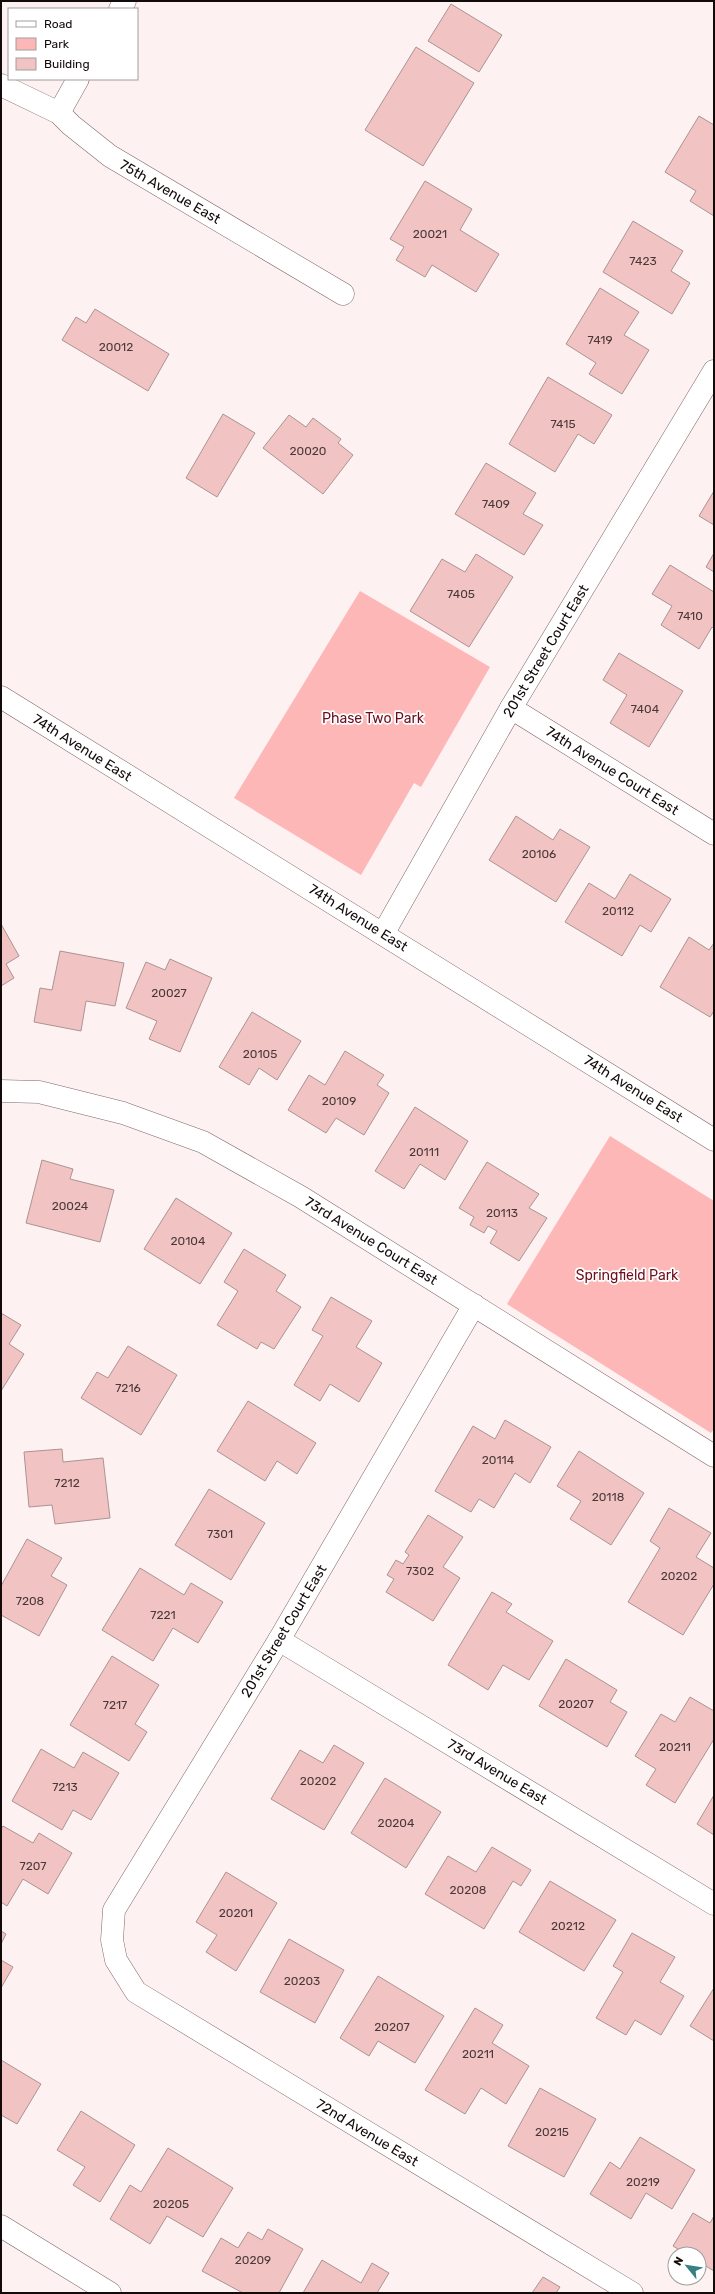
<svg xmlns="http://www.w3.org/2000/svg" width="715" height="2294" viewBox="0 0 715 2294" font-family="Rubik,sans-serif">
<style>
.green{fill:#feb7b7}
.building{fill:#f1c4c3;stroke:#ac9392}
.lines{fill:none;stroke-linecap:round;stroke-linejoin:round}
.minor-casing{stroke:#816969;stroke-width:23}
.minor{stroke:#fff;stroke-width:22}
.labels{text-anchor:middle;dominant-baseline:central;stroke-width:3.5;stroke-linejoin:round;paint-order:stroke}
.number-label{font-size:12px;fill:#4a3838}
.street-label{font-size:14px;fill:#130a0a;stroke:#fff}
.park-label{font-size:14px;fill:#6d0e1e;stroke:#fff}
</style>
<rect width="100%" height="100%" fill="#fdf1f1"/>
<g class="green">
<path d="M360,591L490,667L421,787L414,783L361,875L234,798Z"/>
<path d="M610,1136L714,1201V1429L711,1433L507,1304Z"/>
</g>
<g class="building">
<path d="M451,4L502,35L479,72L428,41Z"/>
<path d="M416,47L474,83L423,166L365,130Z"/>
<path d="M699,116L714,125V216L690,201L696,191L665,172Z"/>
<path d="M425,181L472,209L460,230L499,254L476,292L432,265L425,277L396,260L404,247L390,239Z"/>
<path d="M633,221L683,251L671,271L690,283L672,314L603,272Z"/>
<path d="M600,288L639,312L624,335L649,350L622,394L589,374L596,363L566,344Z"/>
<path d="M95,309L169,354L148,391L62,340L76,317L86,323Z"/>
<path d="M548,377L612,415L594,444L578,434L555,472L509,444Z"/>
<path d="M223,414L255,433L217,497L186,478Z"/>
<path d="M289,415L306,427L313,418L341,439L338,443L353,455L323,494L263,448Z"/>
<path d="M486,463L536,493L523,514L543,525L524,555L455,514Z"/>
<path d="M714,491V525L699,516Z"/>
<path d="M714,553V572L706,567Z"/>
<path d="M476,554L513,577L469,647L410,611L442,559L465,572Z"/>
<path d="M670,565L714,592V629L712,627L699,649L661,625L672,606L652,594Z"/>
<path d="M619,653L683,691L649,747L610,723L627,695L603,680Z"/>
<path d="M516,816L553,840L560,829L590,847L556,902L489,860Z"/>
<path d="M630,874L671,899L651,932L640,925L622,956L565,922L589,883L615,899Z"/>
<path d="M1,924L19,956L6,964L14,978L1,986Z"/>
<path d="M689,937L709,950L714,943V1011L710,1017L660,987Z"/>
<path d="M60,951L124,963L115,1006L86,1001L81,1031L34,1022L40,988L52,990Z"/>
<path d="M170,959L212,978L180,1052L149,1039L157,1021L126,1008L146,962L165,970Z"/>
<path d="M252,1012L301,1041L277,1080L259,1068L249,1085L219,1067Z"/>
<path d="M345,1051L384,1075L377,1085L389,1093L364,1135L336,1118L326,1133L288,1110L309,1075L325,1085Z"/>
<path d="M415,1107L468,1141L445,1180L420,1164L404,1189L375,1171Z"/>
<path d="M42,1160L73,1169L70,1179L114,1190L100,1242L26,1223Z"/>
<path d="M487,1162L539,1194L529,1208L547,1218L519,1261L490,1243L497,1231L488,1226L484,1233L470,1225L474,1217L459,1208Z"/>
<path d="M176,1198L232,1233L200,1284L144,1249Z"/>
<path d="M244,1249L286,1275L276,1291L301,1307L274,1349L261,1342L257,1349L217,1325L238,1291L224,1282Z"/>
<path d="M331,1297L372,1321L356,1347L382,1363L359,1402L330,1384L320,1401L294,1385L323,1336L312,1330Z"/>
<path d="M1,1313L21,1325L9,1344L24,1354L1,1391Z"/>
<path d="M128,1346L177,1375L141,1435L81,1398L97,1372L108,1378Z"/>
<path d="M248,1401L316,1443L297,1474L277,1461L265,1481L217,1451Z"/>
<path d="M505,1420L551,1447L530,1483L515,1473L494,1508L479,1499L471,1512L435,1491L473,1426L495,1439Z"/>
<path d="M62,1449L63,1462L103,1458L110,1518L55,1524L52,1505L29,1507L24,1452Z"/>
<path d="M579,1451L644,1493L611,1545L570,1519L581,1501L557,1486Z"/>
<path d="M209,1489L265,1523L231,1580L175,1545Z"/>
<path d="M669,1508L711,1533L696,1557L714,1568V1584L683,1635L628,1602L660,1548L650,1541Z"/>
<path d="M428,1515L463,1537L443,1567L460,1578L433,1621L386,1592L394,1579L387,1575L396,1560L403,1564L409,1555L405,1552Z"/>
<path d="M27,1539L62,1558L51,1576L67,1585L39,1636L1,1615V1586Z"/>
<path d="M140,1568L184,1595L191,1583L223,1602L198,1643L173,1628L153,1661L102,1630Z"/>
<path d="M492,1592L512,1604L506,1612L553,1641L529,1680L503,1665L488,1690L448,1665Z"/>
<path d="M112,1656L159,1685L135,1724L147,1732L129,1761L70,1725Z"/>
<path d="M566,1659L617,1690L610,1702L627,1712L607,1747L539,1706Z"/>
<path d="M690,1697L714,1711V1739L675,1803L646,1785L656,1769L635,1756L661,1714L675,1722Z"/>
<path d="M334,1745L364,1763L324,1830L271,1799L300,1750L323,1763Z"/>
<path d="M41,1749L74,1768L83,1752L119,1773L91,1820L73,1810L62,1830L12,1801Z"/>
<path d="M385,1778L441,1812L406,1868L351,1833Z"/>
<path d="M714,1795V1835L697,1824Z"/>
<path d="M3,1826L33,1843L39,1833L72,1853L48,1894L23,1879L7,1906L1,1902V1829Z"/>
<path d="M492,1847L531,1870L521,1886L513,1881L484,1929L425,1894L448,1856L476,1872Z"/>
<path d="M226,1872L277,1903L236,1971L206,1952L217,1935L196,1922Z"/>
<path d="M550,1881L616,1920L584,1971L519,1932Z"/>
<path d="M1,1931L6,1934L1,1944Z"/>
<path d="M632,1933L675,1957L660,1982L684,1996L661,2035L635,2020L626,2035L596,2018L623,1972L613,1966Z"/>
<path d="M289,1939L344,1970L315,2023L260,1992Z"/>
<path d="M1,1960L13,1967L1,1988Z"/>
<path d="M378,1976L444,2016L415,2063L378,2041L369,2056L340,2038Z"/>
<path d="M714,1988V2041L690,2026Z"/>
<path d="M475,2008L503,2025L492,2043L529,2066L506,2104L481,2088L465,2114L425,2090Z"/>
<path d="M1,2060L41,2084L17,2124L1,2115Z"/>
<path d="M540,2088L596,2119L564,2177L508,2146Z"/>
<path d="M81,2111L135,2145L100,2202L73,2185L85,2167L57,2150Z"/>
<path d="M640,2137L695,2170L672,2209L646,2193L631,2219L590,2194L610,2162L620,2169Z"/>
<path d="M168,2148L233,2188L203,2237L167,2216L150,2244L110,2219L130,2185L141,2192Z"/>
<path d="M693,2213L710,2223L714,2216V2271L699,2262V2254H686L673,2246Z"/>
<path d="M268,2229L303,2249L279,2293H243L202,2271L221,2238L238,2248L248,2232L262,2240Z"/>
<path d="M322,2260L361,2283L372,2263L389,2273L377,2293H303Z"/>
<path d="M543,2277L560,2287L556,2293H532Z"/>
</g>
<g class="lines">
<g class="minor-casing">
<g id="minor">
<path d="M120,9L125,1"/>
<path d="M1,85L59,113L71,125L110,156L343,294"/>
<path d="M59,113L78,79"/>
<path d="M1,697L714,1140"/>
<path d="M511,708L714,834"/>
<path d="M383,934L511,708L714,371"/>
<path d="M1,1091L39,1092L123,1113L203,1142L301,1197L714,1456"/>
<path d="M474,1305L279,1640L114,1910L112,1940L116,1960L136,1992L632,2293"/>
<path d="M279,1640L714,1904"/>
<path d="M1,2226L110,2293"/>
</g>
</g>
<use href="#minor" class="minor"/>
</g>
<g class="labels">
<g class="number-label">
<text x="430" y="234">20021</text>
<text x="643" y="261">7423</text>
<text x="600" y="340">7419</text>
<text x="116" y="347">20012</text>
<text x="563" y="424">7415</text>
<text x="308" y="451">20020</text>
<text x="496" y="504">7409</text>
<text x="461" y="594">7405</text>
<text x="690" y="616">7410</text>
<text x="645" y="709">7404</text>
<text x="539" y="854">20106</text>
<text x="618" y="911">20112</text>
<text x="169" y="993">20027</text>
<text x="260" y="1054">20105</text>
<text x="339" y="1101">20109</text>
<text x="424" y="1152">20111</text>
<text x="70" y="1206">20024</text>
<text x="502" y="1213">20113</text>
<text x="188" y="1241">20104</text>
<text x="128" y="1388">7216</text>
<text x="498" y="1460">20114</text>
<text x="67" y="1483">7212</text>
<text x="608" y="1497">20118</text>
<text x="220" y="1534">7301</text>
<text x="420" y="1571">7302</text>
<text x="679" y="1576">20202</text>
<text x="30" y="1601">7208</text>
<text x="163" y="1615">7221</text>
<text x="576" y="1704">20207</text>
<text x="115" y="1705">7217</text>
<text x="675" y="1747">20211</text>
<text x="318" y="1781">20202</text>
<text x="65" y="1787">7213</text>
<text x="396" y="1823">20204</text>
<text x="33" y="1866">7207</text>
<text x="468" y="1890">20208</text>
<text x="236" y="1913">20201</text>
<text x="568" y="1926">20212</text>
<text x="302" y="1981">20203</text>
<text x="392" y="2027">20207</text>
<text x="478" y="2054">20211</text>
<text x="552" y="2132">20215</text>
<text x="643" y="2182">20219</text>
<text x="171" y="2204">20205</text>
<text x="253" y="2260">20209</text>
</g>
<g class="street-label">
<text transform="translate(170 192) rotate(30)">75th Avenue East</text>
<text transform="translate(546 651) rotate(-59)">201st Street Court East</text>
<text transform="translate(82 748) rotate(32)">74th Avenue East</text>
<text transform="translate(612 771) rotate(32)">74th Avenue Court East</text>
<text transform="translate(358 918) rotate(32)">74th Avenue East</text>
<text transform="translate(633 1089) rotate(32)">74th Avenue East</text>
<text transform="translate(371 1241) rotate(32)">73rd Avenue Court East</text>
<text transform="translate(284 1631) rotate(-59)">201st Street Court East</text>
<text transform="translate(497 1772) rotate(31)">73rd Avenue East</text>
<text transform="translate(367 2133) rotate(31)">72nd Avenue East</text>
</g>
<g class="park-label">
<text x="373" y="718">Phase Two Park</text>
<text x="627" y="1275">Springfield Park</text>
</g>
</g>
<rect width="715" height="2294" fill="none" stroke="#130a0a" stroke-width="4"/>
<rect x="8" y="8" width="130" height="72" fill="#ffffff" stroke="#a19d9d"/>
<rect x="16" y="21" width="20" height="6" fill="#ffffff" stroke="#a19d9d"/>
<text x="44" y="28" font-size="12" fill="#130a0a">Road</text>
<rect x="16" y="38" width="20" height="12" fill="#feb7b7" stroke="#a19d9d"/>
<text x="44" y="48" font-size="12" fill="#130a0a">Park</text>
<rect x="16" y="58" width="20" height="12" fill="#f1c4c3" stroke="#a19d9d"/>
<text x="44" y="68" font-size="12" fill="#130a0a">Building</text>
<g transform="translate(687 2266) rotate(300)"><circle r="19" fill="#ffffff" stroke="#a19d9d"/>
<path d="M0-3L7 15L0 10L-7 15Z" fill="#378083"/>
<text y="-6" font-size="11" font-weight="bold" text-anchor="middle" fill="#130a0a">N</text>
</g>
</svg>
